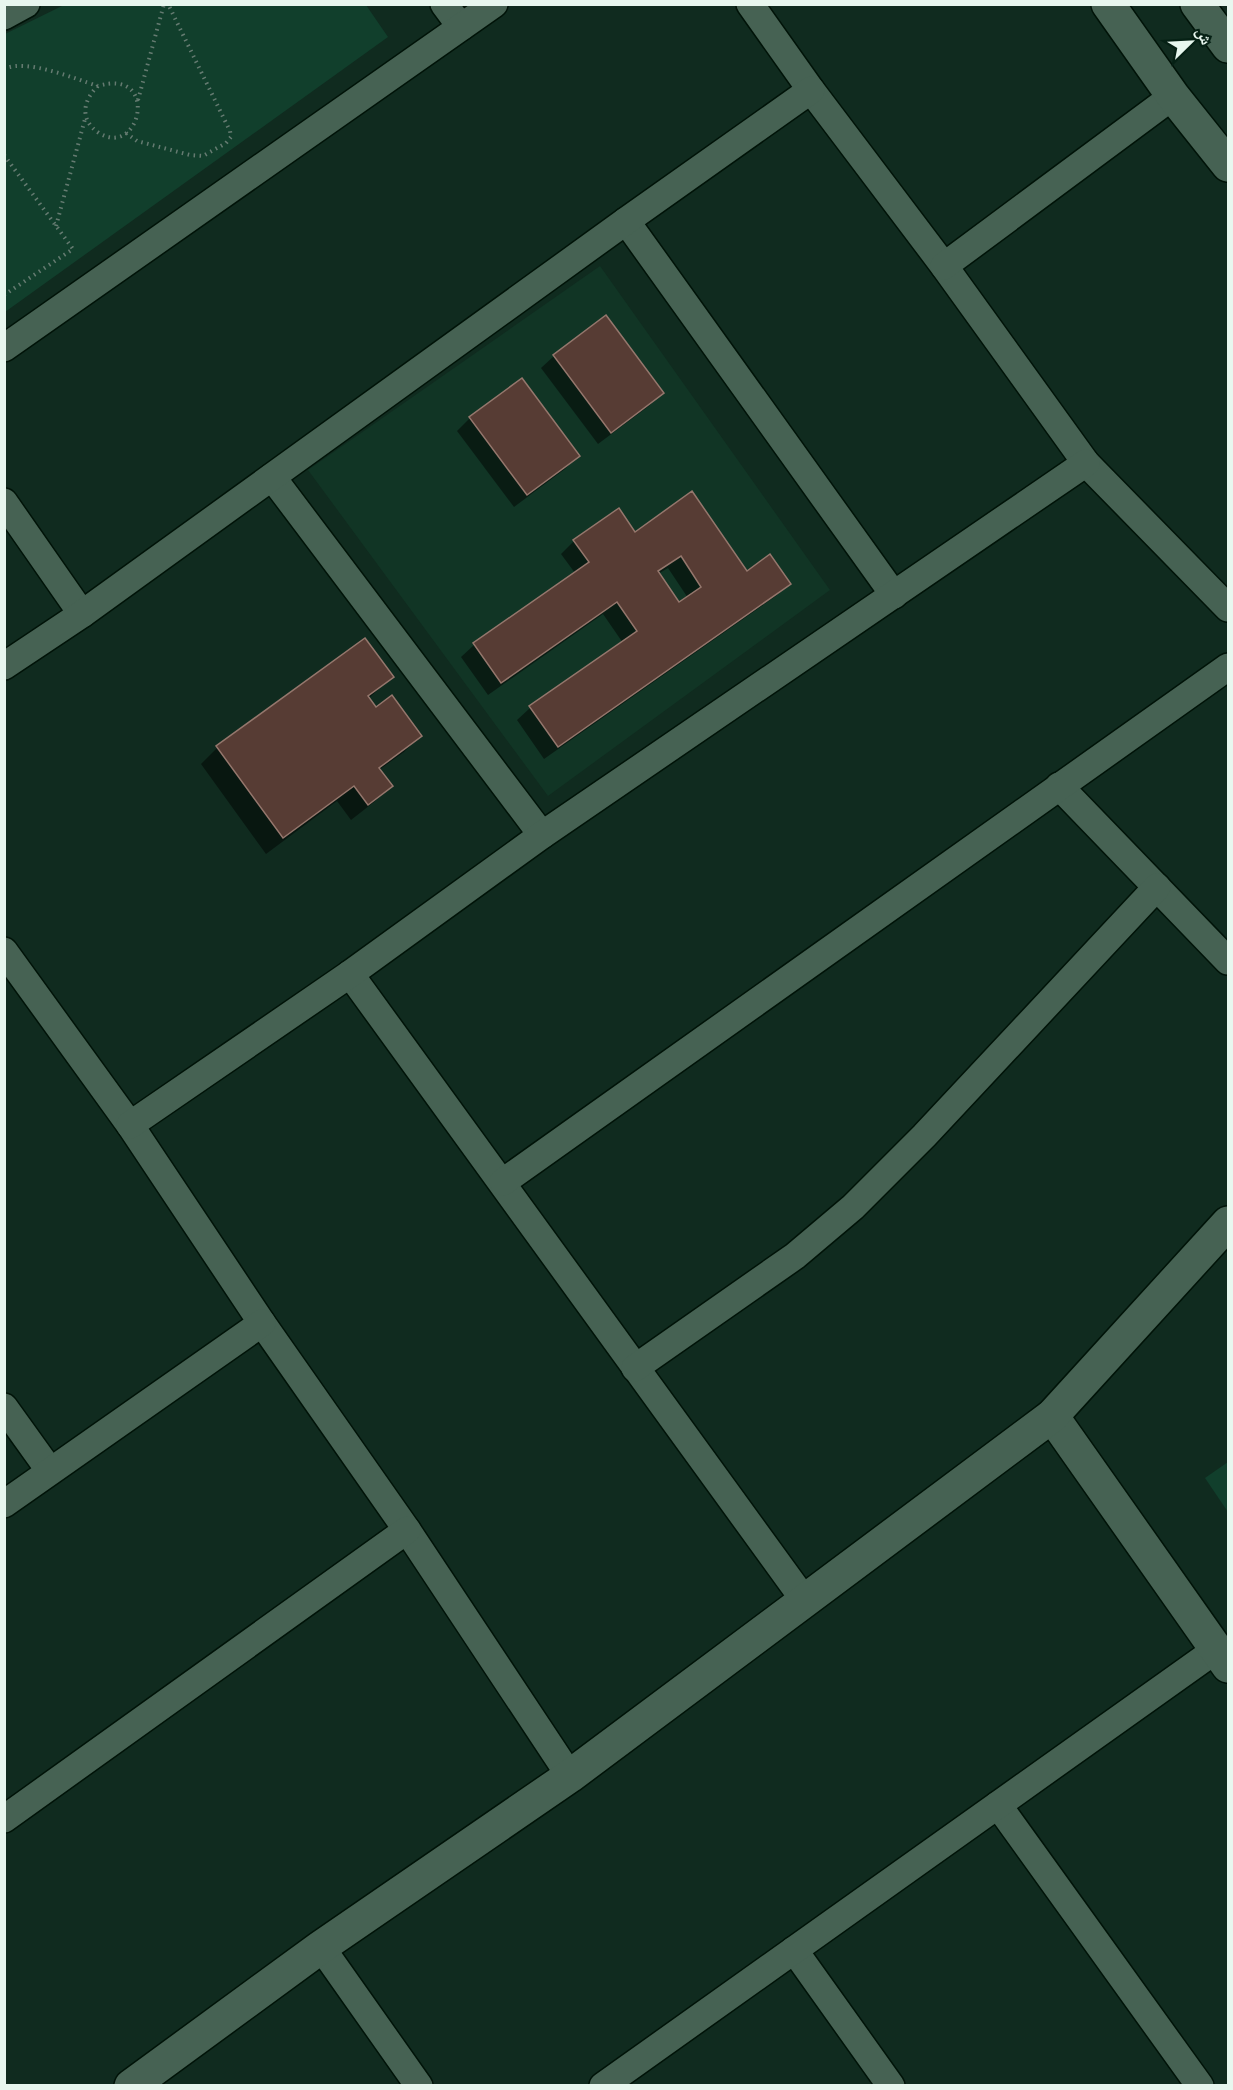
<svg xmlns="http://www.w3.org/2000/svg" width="1233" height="2090" viewBox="0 0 1233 2090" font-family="Signika,'Noto Naskh Arabic',sans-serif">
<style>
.built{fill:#113525}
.green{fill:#113f2c}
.shadow{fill:#0007;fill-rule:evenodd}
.building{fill:#573c34;stroke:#95776d;stroke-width:1.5;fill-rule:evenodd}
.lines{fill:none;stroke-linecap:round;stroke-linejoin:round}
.street-casing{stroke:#001308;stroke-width:30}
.secondary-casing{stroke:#001308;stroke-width:36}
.path{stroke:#657b71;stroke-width:4;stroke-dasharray:1.5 4.5;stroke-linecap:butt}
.street{stroke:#466253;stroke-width:27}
.secondary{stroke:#466253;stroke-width:33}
</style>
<rect width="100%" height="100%" fill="#102b1f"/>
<path class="built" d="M600,266L830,590L548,796L308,470Z"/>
<g class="green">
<path d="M366,5L388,37L5,312V34L64,5Z"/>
<path d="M1228,1462V1512L1205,1478Z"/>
</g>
<g class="shadow">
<path d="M554,356L662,393L649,406L598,444L541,368Z"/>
<path d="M470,418L578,456L565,469L514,507L457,431Z"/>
<path d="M618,510L634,534L747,573L789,584L776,596L544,759L517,720L530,708L623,643L603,614L488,695L461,657L474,645L575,573L561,554L574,541ZM668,568L688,598L679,604L658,574Z"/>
<path d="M364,640L392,677L368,699L375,709L420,736L404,752L379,770L391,786L374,802L351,820L337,801L266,854L201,764L217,748Z"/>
</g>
<g class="building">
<path d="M606,315L664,393L611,433L553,355Z"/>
<path d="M522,378L580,456L527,495L469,417Z"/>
<path d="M692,491L747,571L770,554L791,584L558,747L529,706L637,631L617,602L501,683L473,643L589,562L573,540L619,508L635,532ZM681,556L701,587L679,602L658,571Z"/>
<path d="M365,638L394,677L368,696L376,707L392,695L422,736L379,768L393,786L368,805L354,786L283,838L216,746Z"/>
</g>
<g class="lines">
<g class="street-casing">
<g id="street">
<path d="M444,4L461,27"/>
<path d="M750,4L811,90L944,266L1086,463L1228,608"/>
<path d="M4,16L26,4"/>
<path d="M626,221L894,595"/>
<path d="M944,266L1173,96"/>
<path d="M4,348L494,4"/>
<path d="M272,477L542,835"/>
<path d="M4,502L82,614"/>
<path d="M4,666L82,614L626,221L811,90"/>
<path d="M1059,786L1228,961"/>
<path d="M4,951L130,1125L262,1323L407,1530L570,1776"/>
<path d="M350,974L805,1601"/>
<path d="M130,1125L350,974L542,835L1086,463"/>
<path d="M503,1182L1228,667"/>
<path d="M635,1368L795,1256L853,1207L924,1136L1157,887"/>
<path d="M4,1407L50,1471"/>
<path d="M4,1504L262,1323"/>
<path d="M998,1805L1200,2086"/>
<path d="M4,1819L407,1530"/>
<path d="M321,1947L419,2086"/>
<path d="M794,1950L891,2086"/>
<path d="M603,2086L1217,1649"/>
</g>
</g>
<g class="secondary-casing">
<g id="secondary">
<path d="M1108,4L1173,96L1228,165"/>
<path d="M1197,4L1228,46"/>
<path d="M1052,1416L1228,1666"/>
<path d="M131,2086L321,1947L570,1776L1052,1416L1228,1223"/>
</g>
</g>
<g class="path">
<path d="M4,69C26,58 75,79 98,86C160,67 141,159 99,133C79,120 83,100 98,86"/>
<path d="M138,100L164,4"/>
<path d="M126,133L137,141L190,155L203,156L226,143L231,137L230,131L168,4"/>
<path d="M4,155L73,249L4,295"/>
<path d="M56,226L85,119"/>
</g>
<use href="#street" class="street"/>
<use href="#secondary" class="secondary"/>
</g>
<rect width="1233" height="2090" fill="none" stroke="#e8f7ef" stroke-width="12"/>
<g transform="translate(1191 42) rotate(66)" stroke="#062115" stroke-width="4.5" paint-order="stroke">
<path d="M0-4.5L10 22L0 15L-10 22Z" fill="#e8f7ef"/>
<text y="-9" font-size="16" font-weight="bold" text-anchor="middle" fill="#e8f7ef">ش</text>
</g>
</svg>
